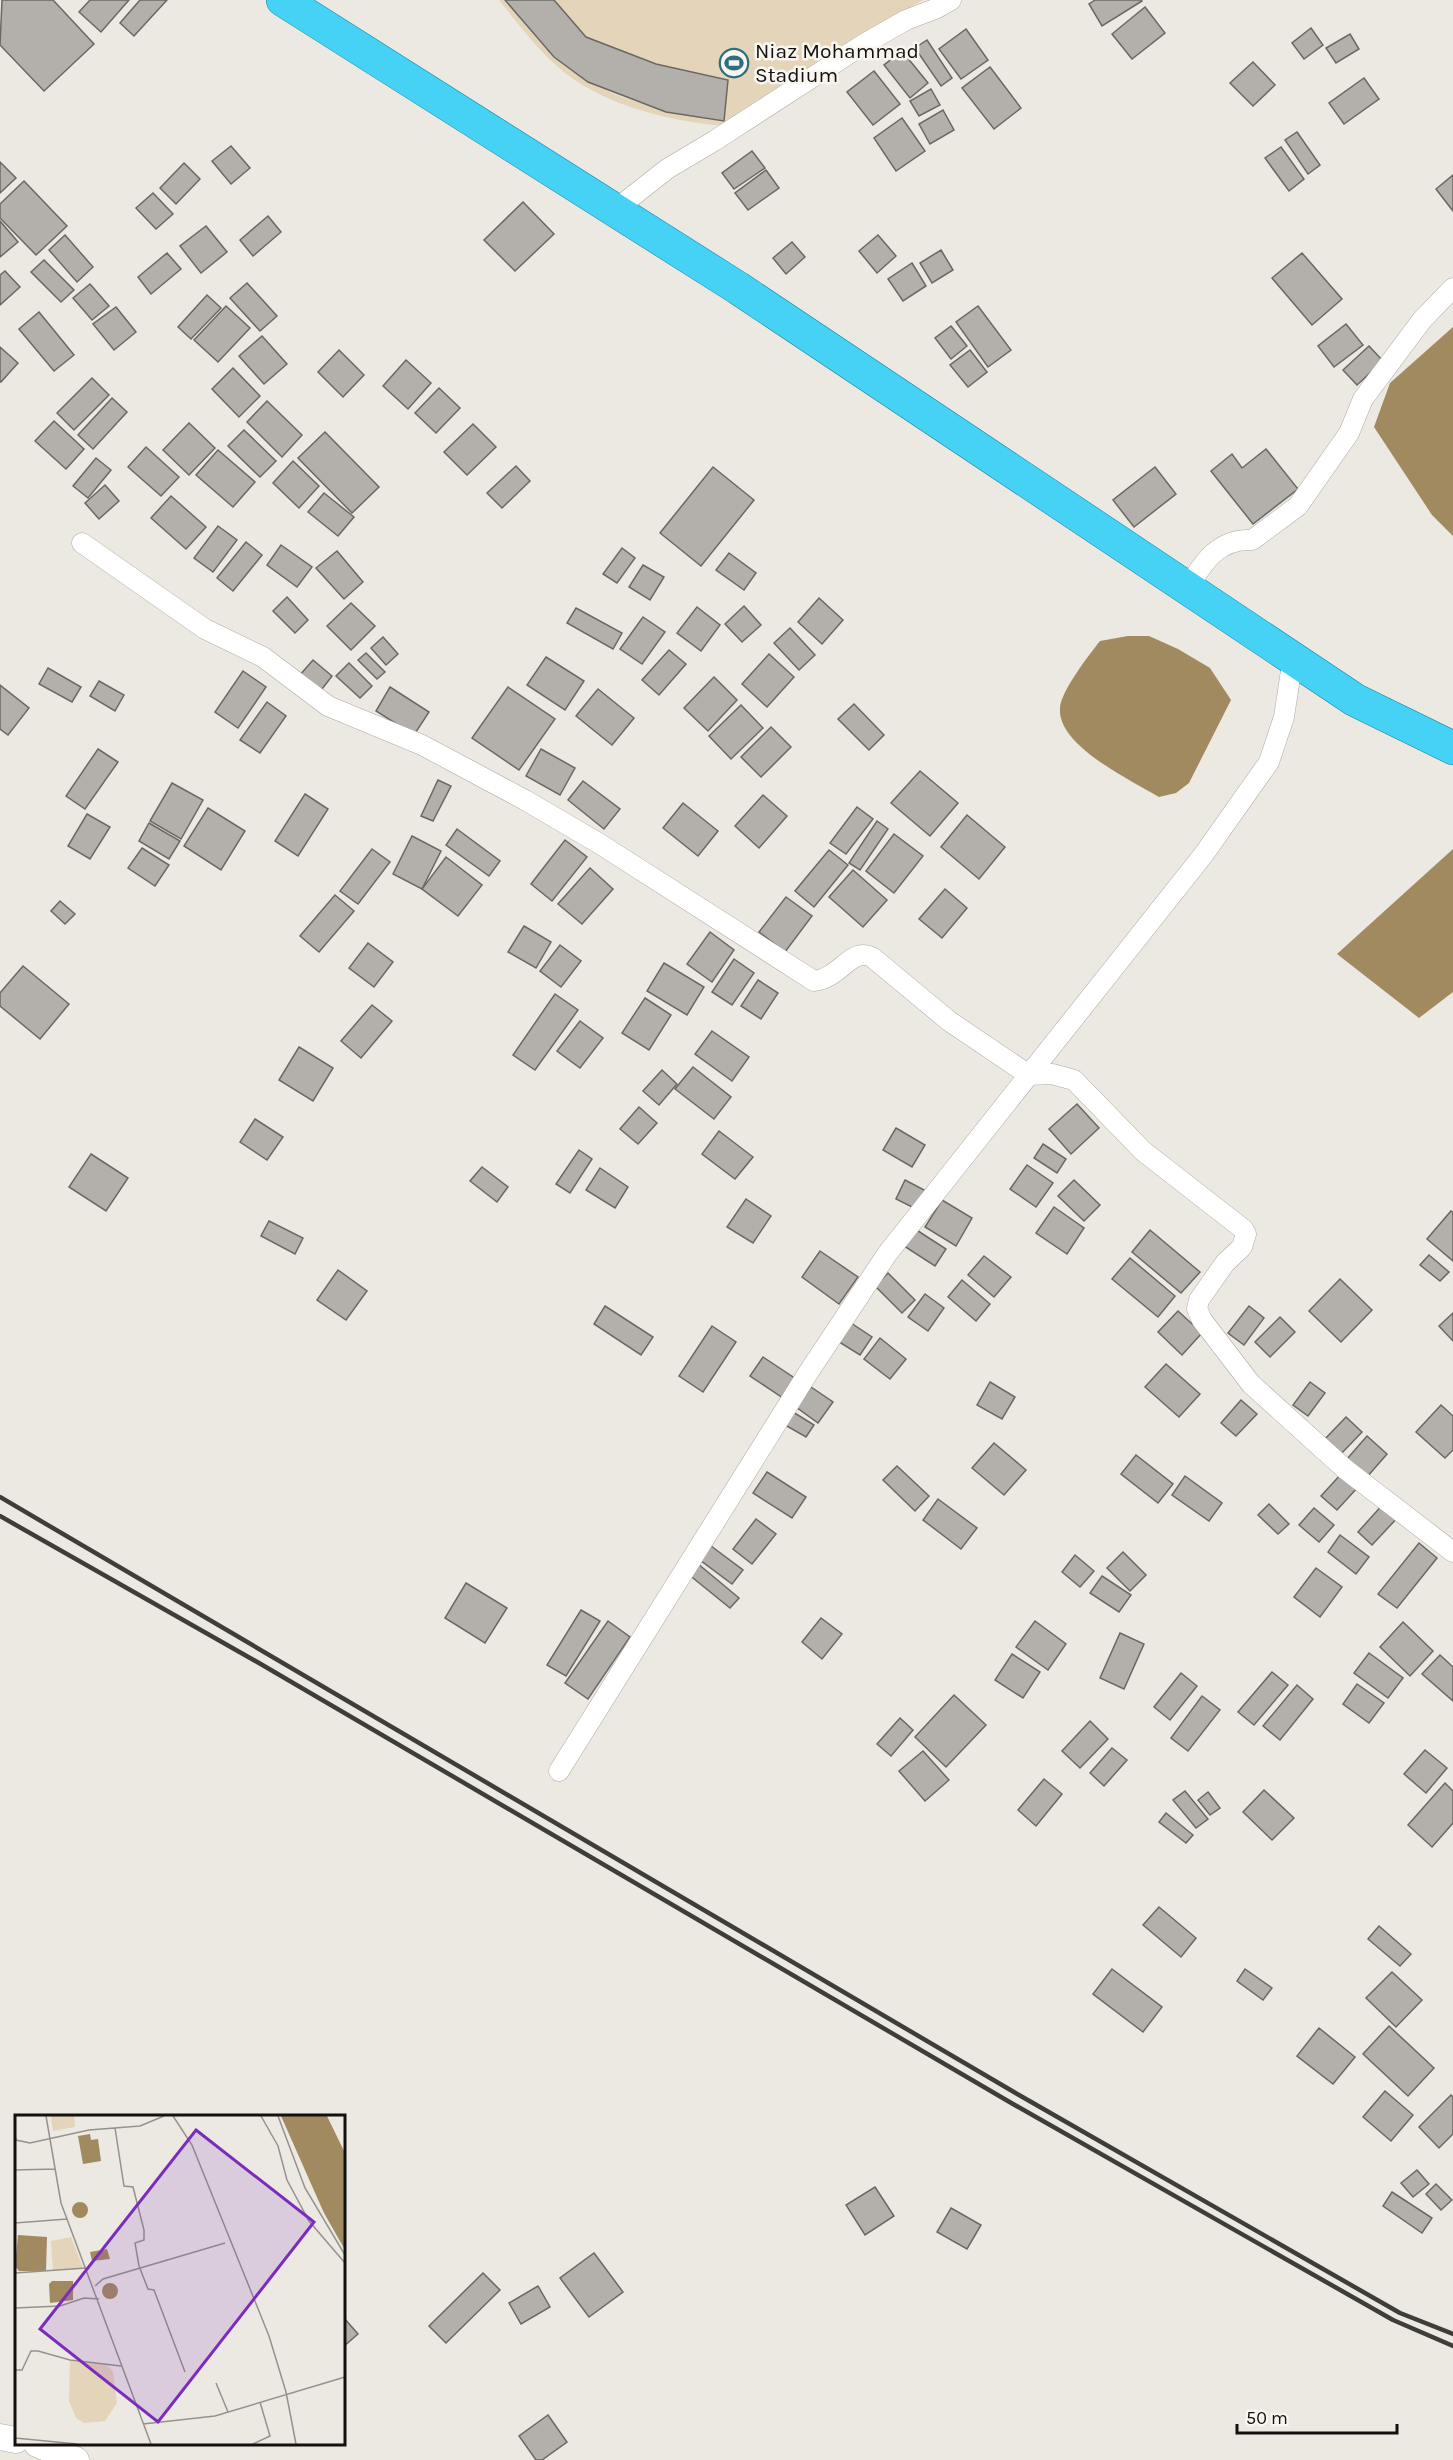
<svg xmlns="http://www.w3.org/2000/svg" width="1453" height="2460" viewBox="0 0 1453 2460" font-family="Karla,sans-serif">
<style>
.green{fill:#e4d4b9}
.water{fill:#a28a60}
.building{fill:#b3b0ab;stroke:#6b6863;stroke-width:1.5}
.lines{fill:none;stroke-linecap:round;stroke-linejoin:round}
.minor-casing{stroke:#adaaa5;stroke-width:21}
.tertiary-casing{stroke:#adaaa5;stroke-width:27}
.trunk-casing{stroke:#1687a3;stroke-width:34}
.minor{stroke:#fff;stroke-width:20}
.tertiary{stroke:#fff;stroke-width:26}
.trunk{stroke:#46d2f4;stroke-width:33}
.rail{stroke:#3f3d3a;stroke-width:4.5}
.labels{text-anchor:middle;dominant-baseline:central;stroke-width:5;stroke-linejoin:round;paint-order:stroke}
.poi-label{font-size:21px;fill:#13110f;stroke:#f9f6f0;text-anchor:start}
.inset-road{fill:none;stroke:#95928e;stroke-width:1.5}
.view{fill:#7b2cbf;fill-opacity:0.15;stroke:#7b2cbf;stroke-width:3}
.inset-edge{fill:none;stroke:#13110f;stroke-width:3}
</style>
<rect width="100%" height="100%" fill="#ece8e2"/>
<path class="green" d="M499,0H505C520,19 536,39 554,56C599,99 664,111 724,121L728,80L656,64L586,37L554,0H923L817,62L726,126C678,122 628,111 586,87C550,67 524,31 499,0Z"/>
<g class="water">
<path d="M1453,327V536L1432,515L1374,427L1390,383Z"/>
<path d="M1128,636H1149L1178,649L1210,668L1231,700L1189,783L1176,793L1159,797C1131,780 1057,746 1060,708C1061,691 1089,655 1100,641Z"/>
<path d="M1453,849V992L1419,1018L1337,954Z"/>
</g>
<g class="building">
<path d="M2,0H53L94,44L44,91L0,45Z"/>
<path d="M90,0H129L101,32L79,12Z"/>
<path d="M140,0H167L134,36L120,23Z"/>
<path d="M505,0H554L586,37L656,64L728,80L724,121L666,112L588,82L554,57Z"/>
<path d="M1095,0H1141L1142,1L1102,26L1089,4Z"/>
<path d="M1145,7L1165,33L1132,59L1112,34Z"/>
<path d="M1311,28L1323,45L1304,59L1292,43Z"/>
<path d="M966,29L988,60L961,79L939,49Z"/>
<path d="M1350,34L1359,49L1336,63L1326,48Z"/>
<path d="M927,40L952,78L941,86L915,48Z"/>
<path d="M902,51L928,83L910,98L884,65Z"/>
<path d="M1253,62L1275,85L1253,106L1230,83Z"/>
<path d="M990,67L1021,108L994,129L962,88Z"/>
<path d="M874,71L900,104L873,125L847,92Z"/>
<path d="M1364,78L1379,99L1344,124L1329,103Z"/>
<path d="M931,89L940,105L919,116L910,101Z"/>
<path d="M943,110L954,130L930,144L919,124Z"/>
<path d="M902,118L925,151L896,171L874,138Z"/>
<path d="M1297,132L1320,165L1308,174L1285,140Z"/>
<path d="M231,146L250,168L231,184L212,161Z"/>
<path d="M1281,147L1304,179L1289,191L1265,158Z"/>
<path d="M752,151L765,168L734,189L722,173Z"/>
<path d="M0,162L16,178L0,193Z"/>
<path d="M184,163L200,179L176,204L160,188Z"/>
<path d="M766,170L779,188L748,210L735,193Z"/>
<path d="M1453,175V211L1436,189Z"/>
<path d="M24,181L67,226L36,255L0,218V204Z"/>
<path d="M153,193L173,214L156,229L136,208Z"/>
<path d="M523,202L554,234L515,271L484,240Z"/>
<path d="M268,216L281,232L253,256L240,240Z"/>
<path d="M0,221L18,242L0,257Z"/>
<path d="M206,226L227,252L201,273L180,246Z"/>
<path d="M65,235L93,267L77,282L49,250Z"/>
<path d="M878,235L896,256L877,273L859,251Z"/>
<path d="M792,242L805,257L786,274L773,258Z"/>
<path d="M941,250L953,270L932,283L920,263Z"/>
<path d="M167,253L181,269L151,294L138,277Z"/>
<path d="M1302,253L1342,299L1312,325L1272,278Z"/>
<path d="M44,260L74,290L61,302L31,272Z"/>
<path d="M912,263L926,286L903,301L888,279Z"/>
<path d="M5,271L20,287L0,305V275Z"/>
<path d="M247,283L277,316L260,331L230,298Z"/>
<path d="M90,284L109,306L92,320L73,298Z"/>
<path d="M207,295L221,308L191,339L178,327Z"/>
<path d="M226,306L250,328L218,362L194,340Z"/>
<path d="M978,306L1011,350L988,367L956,322Z"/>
<path d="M116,307L136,332L114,350L93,324Z"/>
<path d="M39,312L74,355L54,371L19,329Z"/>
<path d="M1346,324L1363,345L1334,367L1318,346Z"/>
<path d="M951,326L967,346L951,359L935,338Z"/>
<path d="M262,336L287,364L264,384L239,356Z"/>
<path d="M1369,346L1383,361L1357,385L1343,370Z"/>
<path d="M0,347L18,363L1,382H0Z"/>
<path d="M339,350L364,375L343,397L318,372Z"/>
<path d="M970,350L987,372L968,387L950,365Z"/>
<path d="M406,360L431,383L408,409L383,386Z"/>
<path d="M233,368L260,396L239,417L212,389Z"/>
<path d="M92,378L109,395L74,430L57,413Z"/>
<path d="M439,388L460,408L436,433L415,413Z"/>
<path d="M112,398L127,412L93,449L78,435Z"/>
<path d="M267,401L302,435L282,457L247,422Z"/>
<path d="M54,421L84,449L66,469L35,441Z"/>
<path d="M189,423L215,448L189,475L163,450Z"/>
<path d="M473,424L496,447L467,475L444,452Z"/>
<path d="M244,430L276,461L260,477L228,446Z"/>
<path d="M325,432L379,487L352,513L298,458Z"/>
<path d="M146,447L179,477L161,496L128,467Z"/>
<path d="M1266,449L1298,489L1253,524L1211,471L1232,454L1242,468Z"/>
<path d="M218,450L255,482L233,507L196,475Z"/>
<path d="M96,458L111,470L88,498L73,486Z"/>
<path d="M293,461L319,486L299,508L273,483Z"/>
<path d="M516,466L530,481L502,508L487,493Z"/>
<path d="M713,467L754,500L701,566L660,533Z"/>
<path d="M1155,467L1176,494L1134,527L1113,500Z"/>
<path d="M105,485L119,501L99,519L85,503Z"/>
<path d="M324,493L354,517L338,536L308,512Z"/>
<path d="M171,496L206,527L186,549L151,518Z"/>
<path d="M218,526L237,540L213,572L194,558Z"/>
<path d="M246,542L262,555L233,591L217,578Z"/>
<path d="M281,545L312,567L297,587L267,565Z"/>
<path d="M622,548L635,558L617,583L603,574Z"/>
<path d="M337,551L363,582L344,599L316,568Z"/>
<path d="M729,553L756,573L744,590L716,570Z"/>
<path d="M643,565L664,577L650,600L629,587Z"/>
<path d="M287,597L308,620L295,633L273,611Z"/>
<path d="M819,598L843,620L822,644L798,622Z"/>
<path d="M351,603L375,626L351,650L327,626Z"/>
<path d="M744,606L761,625L742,642L725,624Z"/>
<path d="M697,607L720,625L701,651L677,633Z"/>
<path d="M576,608L622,633L613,649L567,623Z"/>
<path d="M643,617L665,632L642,664L620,649Z"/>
<path d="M790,628L815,655L799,670L774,643Z"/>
<path d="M383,637L398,654L386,665L371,648Z"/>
<path d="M669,650L686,664L659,695L642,680Z"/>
<path d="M366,653L385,672L377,679L358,660Z"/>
<path d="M769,654L794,677L767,707L742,684Z"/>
<path d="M546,657L584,681L565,710L527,685Z"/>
<path d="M313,660L332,676L319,693L299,676Z"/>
<path d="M349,663L372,686L360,698L336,676Z"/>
<path d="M48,668L81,687L72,702L39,684Z"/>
<path d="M243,671L266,687L238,728L215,712Z"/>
<path d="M714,677L737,700L708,731L684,708Z"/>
<path d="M99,681L124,695L115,711L90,696Z"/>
<path d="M0,685L29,708L8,735L0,729Z"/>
<path d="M390,687L429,712L414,735L376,711Z"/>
<path d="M508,687L555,719L519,770L472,738Z"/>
<path d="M598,689L634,718L612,745L576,716Z"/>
<path d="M267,702L286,716L260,753L240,740Z"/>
<path d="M854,704L884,735L869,750L838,719Z"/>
<path d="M741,705L763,728L731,759L709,736Z"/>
<path d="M771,727L791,747L761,777L741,757Z"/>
<path d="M98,749L118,762L85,809L66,796Z"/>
<path d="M541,749L575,768L560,795L526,776Z"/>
<path d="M920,771L958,803L930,836L891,803Z"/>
<path d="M438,780L451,786L433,821L421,816Z"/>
<path d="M583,781L620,809L604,829L568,800Z"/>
<path d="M172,783L203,800L181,839L150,821Z"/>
<path d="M305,794L328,809L298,856L275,841Z"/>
<path d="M763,795L787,816L759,848L735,826Z"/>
<path d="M683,803L718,831L698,856L663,828Z"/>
<path d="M857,807L873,819L846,854L830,843Z"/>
<path d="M208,808L245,831L221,870L184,846Z"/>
<path d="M87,814L110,827L90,859L68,846Z"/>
<path d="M967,815L1005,847L979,879L941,847Z"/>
<path d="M877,821L888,829L860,870L849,863Z"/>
<path d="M149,823L180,841L169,859L139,841Z"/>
<path d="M457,829L500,861L489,876L446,845Z"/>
<path d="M894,834L923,856L894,893L866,871Z"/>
<path d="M412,836L441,851L422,889L393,874Z"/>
<path d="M565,840L587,857L552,901L531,884Z"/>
<path d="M142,848L169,865L155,886L128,868Z"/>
<path d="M372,849L390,862L358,904L340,891Z"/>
<path d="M829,850L848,865L814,907L795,891Z"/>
<path d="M446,857L482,885L458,916L422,889Z"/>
<path d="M590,868L613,889L582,924L558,904Z"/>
<path d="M853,870L887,900L863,927L829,897Z"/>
<path d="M945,889L967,908L942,938L919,919Z"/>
<path d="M335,895L354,911L319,952L300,936Z"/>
<path d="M786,897L812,916L785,952L759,932Z"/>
<path d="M60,901L75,914L65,924L51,911Z"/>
<path d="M524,926L551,942L536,968L508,952Z"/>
<path d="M710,932L734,950L712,982L687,964Z"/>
<path d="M368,943L393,962L374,987L349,968Z"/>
<path d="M560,945L581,961L561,987L540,971Z"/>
<path d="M734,959L754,973L732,1005L712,992Z"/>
<path d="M664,963L704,987L687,1015L647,991Z"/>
<path d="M23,966L69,1004L40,1039L0,1006V993Z"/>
<path d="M758,980L778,993L761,1019L741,1006Z"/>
<path d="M555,994L578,1010L535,1070L513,1055Z"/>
<path d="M645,998L671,1015L649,1050L622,1033Z"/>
<path d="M372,1005L392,1021L361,1058L341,1041Z"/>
<path d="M580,1021L603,1038L580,1068L557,1051Z"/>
<path d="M712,1031L749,1057L732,1081L695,1054Z"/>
<path d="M299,1047L333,1068L313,1101L279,1080Z"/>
<path d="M693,1067L731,1097L714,1119L675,1089Z"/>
<path d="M662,1070L677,1084L659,1105L643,1091Z"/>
<path d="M1077,1104L1099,1128L1071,1154L1049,1129Z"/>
<path d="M639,1107L657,1123L638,1144L620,1129Z"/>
<path d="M255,1119L283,1137L267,1160L240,1142Z"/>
<path d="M896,1128L925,1145L912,1167L883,1150Z"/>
<path d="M719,1131L753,1157L735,1179L702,1154Z"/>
<path d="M1043,1144L1066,1159L1057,1173L1034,1158Z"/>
<path d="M579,1150L592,1159L570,1193L556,1184Z"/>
<path d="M91,1154L128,1178L106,1211L69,1187Z"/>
<path d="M1027,1165L1053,1183L1036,1207L1010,1189Z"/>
<path d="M482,1167L508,1187L497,1202L470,1181Z"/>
<path d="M600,1168L628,1187L615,1208L586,1190Z"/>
<path d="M905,1180L928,1192L918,1210L896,1199Z"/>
<path d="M1074,1180L1100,1205L1084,1221L1058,1196Z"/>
<path d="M746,1199L771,1216L753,1243L727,1227Z"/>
<path d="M942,1200L972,1218L956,1246L925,1227Z"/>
<path d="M1054,1207L1084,1228L1067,1254L1036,1233Z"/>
<path d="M1451,1211L1453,1212V1261L1427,1239Z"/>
<path d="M269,1221L303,1238L295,1254L261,1236Z"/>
<path d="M915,1229L946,1249L935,1266L904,1246Z"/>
<path d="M1150,1230L1200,1272L1181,1293L1132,1252Z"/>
<path d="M820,1251L858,1277L839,1304L802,1277Z"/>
<path d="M1429,1255L1449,1272L1440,1281L1420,1265Z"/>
<path d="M984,1256L1011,1277L994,1297L968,1275Z"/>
<path d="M1130,1258L1175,1296L1158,1317L1112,1279Z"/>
<path d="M338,1270L367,1291L346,1320L317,1300Z"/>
<path d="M888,1273L915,1300L902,1313L875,1286Z"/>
<path d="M1340,1279L1372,1310L1341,1342L1309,1311Z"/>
<path d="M962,1280L990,1304L976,1321L948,1297Z"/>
<path d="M925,1294L944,1308L928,1331L908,1317Z"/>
<path d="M605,1306L653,1337L641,1355L594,1324Z"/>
<path d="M1249,1306L1264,1318L1244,1345L1228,1333Z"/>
<path d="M1178,1311L1202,1333L1182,1355L1158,1332Z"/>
<path d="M1453,1313V1341L1439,1326Z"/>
<path d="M1280,1317L1295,1332L1270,1357L1255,1342Z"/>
<path d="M848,1321L872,1337L860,1355L836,1340Z"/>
<path d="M712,1326L736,1342L703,1392L679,1376Z"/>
<path d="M880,1338L906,1359L890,1379L864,1359Z"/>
<path d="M763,1357L799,1381L786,1400L750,1376Z"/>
<path d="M1166,1364L1200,1394L1179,1417L1145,1387Z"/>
<path d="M990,1382L1015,1397L1002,1419L977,1405Z"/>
<path d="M1310,1382L1325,1393L1308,1416L1293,1405Z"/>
<path d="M811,1387L833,1402L818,1423L796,1407Z"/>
<path d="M1241,1400L1257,1414L1236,1436L1221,1423Z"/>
<path d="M1441,1405L1453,1416V1450L1445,1458L1416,1432Z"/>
<path d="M793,1412L814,1425L806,1437L785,1425Z"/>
<path d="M1346,1417L1362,1432L1340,1455L1324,1440Z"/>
<path d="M1367,1436L1387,1454L1367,1477L1347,1459Z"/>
<path d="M994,1443L1026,1470L1004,1495L972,1468Z"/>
<path d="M1136,1455L1173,1484L1158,1503L1121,1474Z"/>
<path d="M897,1466L929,1496L915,1511L883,1480Z"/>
<path d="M767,1472L806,1497L792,1518L753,1493Z"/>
<path d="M1342,1473L1358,1487L1337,1510L1321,1496Z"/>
<path d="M1185,1476L1222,1503L1209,1521L1172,1495Z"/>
<path d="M938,1499L977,1528L961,1549L923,1520Z"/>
<path d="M1385,1502L1400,1515L1372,1545L1358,1532Z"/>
<path d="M1269,1504L1289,1524L1278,1534L1258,1515Z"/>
<path d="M1314,1508L1334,1525L1319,1542L1299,1525Z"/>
<path d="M756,1519L776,1534L752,1564L733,1549Z"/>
<path d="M1340,1535L1369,1557L1356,1574L1328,1552Z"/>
<path d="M1419,1543L1437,1558L1397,1608L1378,1594Z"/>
<path d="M711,1546L743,1570L732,1584L700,1560Z"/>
<path d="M1123,1552L1146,1575L1130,1591L1107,1568Z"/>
<path d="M1075,1555L1094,1571L1080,1587L1062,1572Z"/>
<path d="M697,1563L739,1598L730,1608L688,1574Z"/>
<path d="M1316,1568L1342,1587L1320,1617L1294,1597Z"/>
<path d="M1102,1576L1131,1595L1119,1612L1090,1593Z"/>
<path d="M466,1583L507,1608L485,1643L445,1618Z"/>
<path d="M581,1610L600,1621L566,1676L547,1665Z"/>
<path d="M821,1618L842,1634L822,1659L802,1642Z"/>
<path d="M608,1621L630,1637L588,1699L565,1683Z"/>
<path d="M1035,1621L1066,1644L1048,1670L1016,1647Z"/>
<path d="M1403,1622L1433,1651L1410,1676L1380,1647Z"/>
<path d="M1120,1633L1144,1644L1124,1689L1100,1678Z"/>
<path d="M1369,1653L1403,1678L1388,1698L1354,1673Z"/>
<path d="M1012,1654L1040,1672L1023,1698L995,1680Z"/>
<path d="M1440,1655L1453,1667V1701L1422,1674Z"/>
<path d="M1272,1672L1288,1685L1254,1725L1238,1712Z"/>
<path d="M1181,1673L1197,1686L1170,1720L1154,1707Z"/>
<path d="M1357,1684L1384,1703L1369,1723L1343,1704Z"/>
<path d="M1297,1685L1313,1699L1280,1740L1263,1726Z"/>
<path d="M954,1695L986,1725L946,1767L915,1737Z"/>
<path d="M1202,1696L1220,1710L1188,1751L1171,1738Z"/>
<path d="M900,1718L913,1730L891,1756L877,1744Z"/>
<path d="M1090,1721L1108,1739L1080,1768L1062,1751Z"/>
<path d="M1112,1748L1127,1760L1104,1786L1090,1773Z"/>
<path d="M1425,1750L1447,1768L1426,1793L1404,1774Z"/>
<path d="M923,1751L949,1780L925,1801L899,1771Z"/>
<path d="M1044,1779L1062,1794L1036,1826L1018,1810Z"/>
<path d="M1445,1783L1453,1791V1823L1432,1847L1408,1825Z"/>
<path d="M1264,1790L1294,1818L1272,1840L1243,1812Z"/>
<path d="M1185,1791L1208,1819L1196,1828L1173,1800Z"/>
<path d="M1208,1792L1220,1808L1210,1815L1198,1800Z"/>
<path d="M1166,1813L1193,1835L1186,1843L1159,1822Z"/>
<path d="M1159,1907L1196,1938L1181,1957L1143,1925Z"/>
<path d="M1379,1926L1411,1954L1400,1966L1368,1939Z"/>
<path d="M1112,1969L1162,2007L1143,2032L1093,1994Z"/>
<path d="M1245,1969L1272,1988L1263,2000L1237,1981Z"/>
<path d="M1392,1972L1422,2000L1396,2027L1366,1998Z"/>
<path d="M1389,2026L1434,2068L1408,2096L1363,2054Z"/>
<path d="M1319,2028L1355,2057L1333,2084L1297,2056Z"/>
<path d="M1385,2091L1413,2115L1391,2141L1363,2117Z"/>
<path d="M1451,2095L1453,2097V2134L1439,2148L1419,2127Z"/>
<path d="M1417,2170L1429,2184L1413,2197L1401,2183Z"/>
<path d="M1436,2184L1452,2200L1441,2210L1426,2194Z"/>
<path d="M875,2187L894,2216L865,2235L846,2205Z"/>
<path d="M1392,2192L1432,2218L1422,2233L1383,2206Z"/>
<path d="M951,2208L981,2225L967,2249L937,2232Z"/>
<path d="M594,2253L623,2292L589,2317L560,2278Z"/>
<path d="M483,2273L500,2290L446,2343L429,2326Z"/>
<path d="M538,2286L550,2307L521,2324L509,2303Z"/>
<path d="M344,2318L358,2334L344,2346Z"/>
<path d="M548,2415L567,2442L542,2460H536L519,2436Z"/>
</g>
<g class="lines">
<g class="minor-casing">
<g id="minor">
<path d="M615,210L667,169L714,141L864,44L906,20L935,9L951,0"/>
<path d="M82,543L205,629L263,657L328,706L422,745L525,800L600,844L814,981C841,978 850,947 872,957L949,1021L1029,1075L1052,1074L1074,1080L1143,1151L1243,1229L1246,1234L1242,1247L1225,1263L1199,1300L1197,1309L1202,1320L1251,1384L1345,1469L1453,1552"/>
<path d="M1188,588C1203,562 1219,538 1252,540L1298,506L1349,433L1363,399L1422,320L1453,288"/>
<path d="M559,1771L808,1373L887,1254L1204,854L1269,762L1284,717L1293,658"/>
</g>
</g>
<g class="tertiary-casing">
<g id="tertiary">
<path d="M0,2437L16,2440"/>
<path d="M37,2444L76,2460"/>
</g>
</g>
<g class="trunk-casing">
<path id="trunk" d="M283,0L738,288L1355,700L1453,748"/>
</g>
<use href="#minor" class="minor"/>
<use href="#tertiary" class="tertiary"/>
<use href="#trunk" class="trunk"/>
<g class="rail">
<path d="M0,1497L1019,2095L1400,2313L1453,2334"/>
<path d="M0,1516L259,1663L1013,2104L1393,2320L1453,2346"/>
</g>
</g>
<defs>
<g id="stadium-ring" transform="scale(1.5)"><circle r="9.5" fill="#f9f6f0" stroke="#2e6e82" stroke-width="1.5"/><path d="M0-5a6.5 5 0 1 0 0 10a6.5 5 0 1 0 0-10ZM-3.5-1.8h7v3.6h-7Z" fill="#2e6e82"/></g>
</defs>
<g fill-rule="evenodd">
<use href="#stadium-ring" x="734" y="63"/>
</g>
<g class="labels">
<g class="poi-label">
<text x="755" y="51">Niaz Mohammad<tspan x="755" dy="24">Stadium</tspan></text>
</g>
</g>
<g transform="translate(15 2115)">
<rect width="330" height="330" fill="#ece8e2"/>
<path d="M36,1H59L60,12L38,16ZM56,122L68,153L38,156L36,126ZM55,246L92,250L98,257L102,288L90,306L69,308L61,303L54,286Z" fill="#e4d4b9"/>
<path d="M266,1H312L330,38V135L309,98ZM75,19L76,25L83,24L86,46L68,49L63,21ZM57 95a8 8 0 1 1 16 0a8 8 0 1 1-16 0ZM3,120L32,122L31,156H4L0,151ZM92,134L95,144L77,146L75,137ZM37,166H58V185L35,188L34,169ZM87 176a8 8 0 1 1 16 0a8 8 0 1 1-16 0Z" fill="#a28a60"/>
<path class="inset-road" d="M31,1L46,88L136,329M158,1L177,30L254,221L271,277L281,329M246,1L263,31L272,65L294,106L330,148M263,1L290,73L330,140M100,13L109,71L118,72L129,115V125L120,128L124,151L133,174L139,175L170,257M0,20L1,25L15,28L74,15L125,11L149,1M0,55L40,54M0,108L52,104M0,158L71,153M80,171L88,164L210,128M0,193L45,191L69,183L84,184M0,255H7L16,236H23L55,245L106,251M201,268L213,297M128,309L200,301L330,262M0,323L62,329M238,329L255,321L245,287"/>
<path class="view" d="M181,15L299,107L143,307L25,214Z"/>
<rect width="330" height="330" class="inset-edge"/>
</g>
<path d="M1237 2424v9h160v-9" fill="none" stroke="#13110f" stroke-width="3"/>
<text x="1246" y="2424" font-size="18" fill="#13110f" stroke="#f9f6f0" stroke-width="4.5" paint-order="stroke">50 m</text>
</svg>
